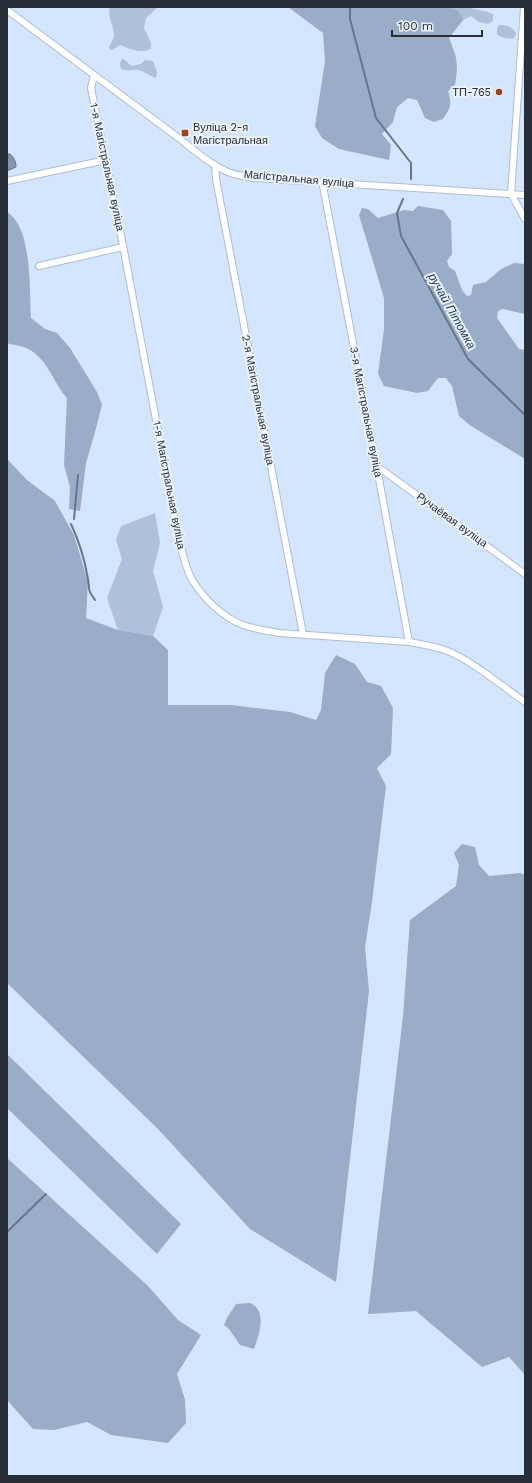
<svg xmlns="http://www.w3.org/2000/svg" width="532" height="1483" viewBox="0 0 532 1483" font-family="'Work Sans',sans-serif">
<style>
.green{fill:#afc0d9}
.forest{fill:#99acc8}
.water{fill:#8295b0;stroke:#67768c}
.lines{fill:none;stroke-linecap:round;stroke-linejoin:round}
.stream{stroke:#67768c;stroke-width:2}
.minor-casing{stroke:#acbdd4;stroke-width:8}
.minor{stroke:#fff;stroke-width:6}
.poi-dot{fill:#a63f1e;stroke:#ebf2fb;stroke-width:1.5}
.labels{text-anchor:middle;dominant-baseline:central;stroke-width:4;stroke-linejoin:round;paint-order:stroke}
.poi-label{font-size:11px;fill:#272e37;stroke:#ebf2fb;text-anchor:end}
.street-label{font-size:11px;fill:#272e37;stroke:#ebf2fb}
.water-label{font-size:12px;font-style:italic;fill:#173259;stroke:#ebf2fb}
</style>
<rect width="100%" height="100%" fill="#d4e5fe"/>
<g class="green">
<path d="M110,7H158L146,18L144,28L151,43V49C140,54 130,49 120,45L112,50L109,49C109,44 114,40 114,35C114,24 107,19 110,7Z"/>
<path d="M448,7C463,7 479,8 493,14V21L488,24L479,22L471,16L463,20L459,11Z"/>
<path d="M499,25C506,25 512,26 516,33L515,37L512,39L501,37L497,34V29Z"/>
<path d="M122,59L125,60L131,66L141,64L145,60L153,61L157,72L156,78C149,76 145,71 138,70C132,69 128,72 121,69L120,63Z"/>
<path d="M155,513L160,543L153,571L163,607L153,636L118,630L107,598L122,559L116,540L121,526Z"/>
</g>
<g class="forest">
<path d="M288,7H448L459,11L463,20L449,38C457,58 459,63 455,85L448,91C452,105 451,107 443,119L434,122L425,118L417,100L408,98L397,107L393,122L382,134L391,145L389,160L339,149L322,138L315,126L325,61L323,33Z"/>
<path d="M418,206L443,210L451,221L452,254L447,261L449,267L455,271L462,290L467,296L471,295L473,285L486,282L501,269L514,263L525,264V314L503,309L498,311L497,318L519,349L525,350V459L471,426L459,416L452,386L446,378H438L428,391L417,393L384,386L378,374L384,329V298L359,215L362,208L368,209L378,218L404,210L413,211Z"/>
<path d="M7,212C33,228 29,290 31,318L45,329L57,333L70,348L97,392L102,405L95,432L86,463L80,511L69,509L70,487L64,465L67,398C53,382 47,357 26,348C20,345 13,345 7,343Z"/>
<path d="M7,459L27,480L55,501L74,535L88,582L86,618L118,630L153,636L168,650V705H230L290,712L316,720L321,710L325,673L336,655L355,664L367,682L381,686L393,708L391,754L377,768L386,786L372,902L365,947L369,991L336,1282L250,1229L158,1129L7,983Z"/>
<path d="M462,844L475,847L479,865L489,876L520,873L525,875V1375L509,1357L482,1367L416,1311L368,1314L403,1016L410,920L456,886L459,865L454,853Z"/>
<path d="M7,1054L181,1224L157,1254L7,1108Z"/>
<path d="M7,1158L148,1286L178,1320L201,1335L177,1374L185,1400L186,1423L168,1443L111,1435L87,1422L54,1430L33,1429L7,1400Z"/>
<path d="M250,1303C268,1311 259,1335 254,1349L240,1345L229,1329L224,1325L227,1318L236,1304Z"/>
</g>
<path class="water" d="M7,154H10C14,158 16,161 16,167L7,171Z"/>
<g class="lines">
<g class="stream">
<path d="M350,7V19L376,118L411,163V179"/>
<path d="M403,199L397,213L401,236L468,359L525,415"/>
<path d="M74,519L78,475"/>
<path d="M71,524C79,541 85,561 88,579C90,591 87,589 95,600"/>
<path d="M7,1232L46,1194"/>
</g>
<g class="minor-casing">
<g id="minor">
<path d="M524,7L511,194L525,219"/>
<path d="M7,10L180,139C195,151 210,164 228,172C235,175 245,176 253,178L525,195"/>
<path d="M94,75L91,88L121,235L177,531C181,546 184,564 191,578C202,597 222,617 243,625C255,629 267,631 279,633L409,642C421,644 433,646 445,650C470,659 502,686 525,702"/>
<path d="M215,165L216,179L303,634"/>
<path d="M7,181L106,160"/>
<path d="M322,181L377,468L409,642"/>
<path d="M39,266L123,247"/>
<path d="M377,468L385,472L525,574"/>
</g>
</g>
<use href="#minor" class="minor"/>
</g>
<g class="poi-dot">
<circle cx="499" cy="92" r="4"/>
<rect x="181" y="129" width="8" height="8" rx="2"/>
</g>
<g class="labels">
<g class="poi-label">
<text x="491" y="92">ТП-765</text>
<text x="193" y="127" text-anchor="start">Вуліца 2-я<tspan x="193" dy="13">Магістральная</tspan></text>
</g>
<g class="street-label">
<text transform="translate(107 167) rotate(78)">1-я Магістральная вуліца</text>
<text transform="translate(299 179) rotate(5)">Магістральная вуліца</text>
<text transform="translate(258 400) rotate(79)">2-я Магістральная вуліца</text>
<text transform="translate(366 412) rotate(79)">3-я Магістральная вуліца</text>
<text transform="translate(169 485) rotate(79)">1-я Магістральная вуліца</text>
<text transform="translate(452 520) rotate(36)">Ручаёвая вуліца</text>
</g>
<g class="water-label">
<text transform="translate(452 311) rotate(61)">ручай Пітомка</text>
</g>
</g>
<rect width="532" height="1483" fill="none" stroke="#272e37" stroke-width="16"/>
<path d="M392 30v6h90v-6" fill="none" stroke="#272e37" stroke-width="2"/>
<text x="398" y="30" font-size="12" fill="#272e37" stroke="#ebf2fb" stroke-width="3" paint-order="stroke">100 m</text>
</svg>
